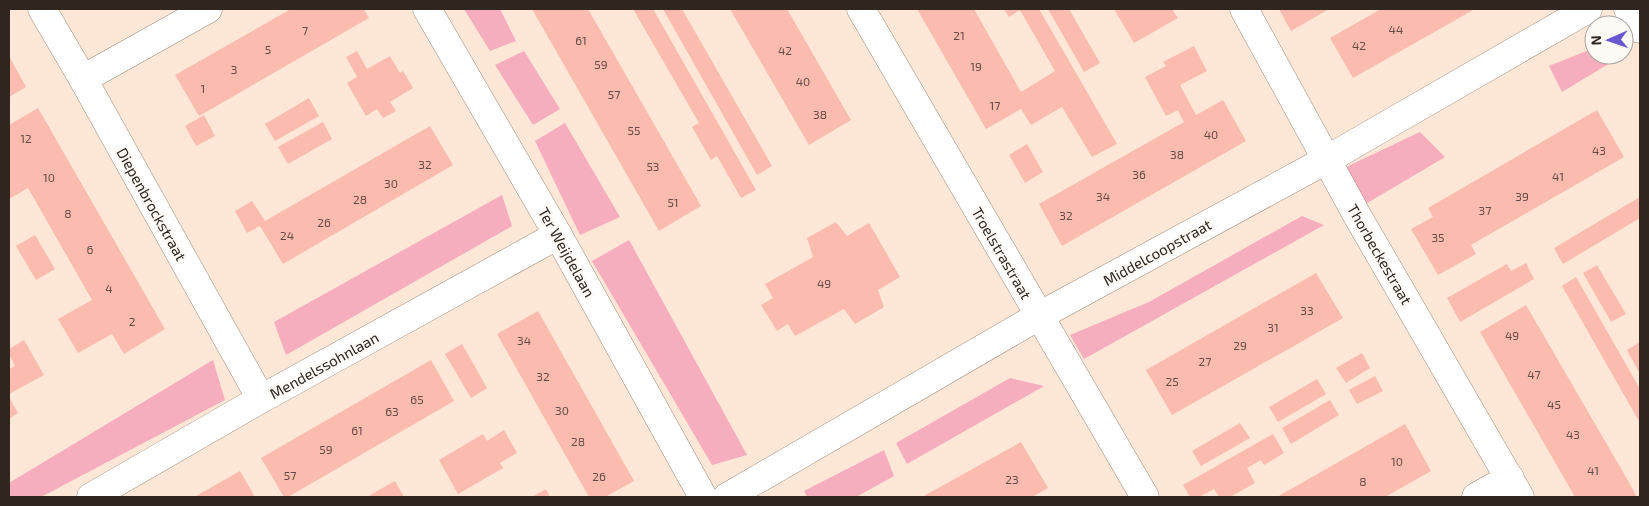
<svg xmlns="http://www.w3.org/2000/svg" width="1649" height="506" viewBox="0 0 1649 506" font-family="'Exo 2',sans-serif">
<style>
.green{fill:#f6adbe}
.building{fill:#fcbbaf}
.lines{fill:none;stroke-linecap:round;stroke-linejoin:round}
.minor-casing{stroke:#9e897a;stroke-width:29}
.minor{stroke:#fff;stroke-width:28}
.labels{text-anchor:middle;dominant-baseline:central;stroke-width:5;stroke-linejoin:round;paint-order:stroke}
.number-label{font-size:12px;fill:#624b44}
.street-label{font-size:15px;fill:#2f2620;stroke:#fdf9f5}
</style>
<rect width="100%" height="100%" fill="#ffe7d7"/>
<g class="green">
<path d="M464,9H500L516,41L490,51Z"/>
<path d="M1594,48V55H1608L1615,60L1562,92L1549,66Z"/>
<path d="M524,51L560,109L533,125L495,65Z"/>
<path d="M565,123L620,217L580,235L535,141Z"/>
<path d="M1420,132L1445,157L1364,205L1344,168Z"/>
<path d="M502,195L512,226L286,355L274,322Z"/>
<path d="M1302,216L1324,225L1084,359L1070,335L1149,302Z"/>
<path d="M629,240L747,455L712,465L592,261Z"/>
<path d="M213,360L225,400L41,497H9V483Z"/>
<path d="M1010,378L1044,386L907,464L896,443Z"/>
<path d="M884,450L894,476L856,497H807L804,491Z"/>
</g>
<g class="building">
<path d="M291,9H364L369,18L199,116L175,75Z"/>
<path d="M532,9H588L701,206L659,231Z"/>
<path d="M633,9H653L756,190L741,198L717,156L711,160L692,127L699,123Z"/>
<path d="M663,9H682L772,166L757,175Z"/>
<path d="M730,9H787L851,120L809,145Z"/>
<path d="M917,9H974L1021,92L1055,71L1020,10L1009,17L1004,9H1039L1117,144L1092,157L1062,107L1031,125L1021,109L986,129Z"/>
<path d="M1048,9H1069L1100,63L1084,72Z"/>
<path d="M1114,9H1172L1178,18L1134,43Z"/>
<path d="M1279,9H1329L1291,31Z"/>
<path d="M1381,9H1475L1353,78L1330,38Z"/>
<path d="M1194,46L1207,71L1180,85L1196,115L1223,100L1246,141L1062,246L1039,204L1184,122L1178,110L1166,116L1145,77L1166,66L1163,62Z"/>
<path d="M357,51L367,69L390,56L400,73L403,71L413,88L390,102L396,111L383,118L377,109L366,116L347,83L357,77L346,57Z"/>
<path d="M9,56L26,87L9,97Z"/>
<path d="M309,98L319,116L275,141L265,124Z"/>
<path d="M38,108L165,329L124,354L112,334L78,353L58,319L92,300L28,188L9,199V125Z"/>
<path d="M1597,110L1624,157L1471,245L1476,254L1438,275L1411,229L1433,217L1428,208Z"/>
<path d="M204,115L215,136L196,146L185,126Z"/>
<path d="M323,122L332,139L288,164L278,147Z"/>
<path d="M430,126L453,165L283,264L260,226L247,233L235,211L252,201L265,221Z"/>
<path d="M1027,144L1043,172L1025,183L1009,155Z"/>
<path d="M1640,197V218L1563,264L1554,248Z"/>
<path d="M836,222L847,236L869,223L900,277L878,290L884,307L855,324L844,309L795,336L788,324L777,331L761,305L773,298L765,284L813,257L807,238Z"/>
<path d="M35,235L55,269L36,280L16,246Z"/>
<path d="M1526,263L1534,279L1460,322L1447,298L1507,264L1511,271Z"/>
<path d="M1597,265L1626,314L1611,322L1583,273Z"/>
<path d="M1316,273L1343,318L1172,415L1146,370Z"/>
<path d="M1576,277L1640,389V423L1562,286Z"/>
<path d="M1526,305L1623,472L1637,497H1575L1480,332Z"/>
<path d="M538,311L634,481L605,497H589L497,334Z"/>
<path d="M24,340L44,375L9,394V369L15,366L9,354V349Z"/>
<path d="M1640,342V374L1627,350Z"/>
<path d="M462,344L487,388L471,398L445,354Z"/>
<path d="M1362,353L1370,368L1346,383L1336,368Z"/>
<path d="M431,360L454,401L288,497H284L261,458Z"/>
<path d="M1375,376L1383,391L1357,404L1349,390Z"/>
<path d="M1317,379L1326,394L1278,422L1269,407Z"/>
<path d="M9,397L18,413L9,419Z"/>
<path d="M1330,400L1339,415L1291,444L1282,428Z"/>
<path d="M1240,423L1250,438L1201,466L1192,451Z"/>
<path d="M1405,424L1431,471L1385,497H1277Z"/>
<path d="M504,430L517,453L500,463L503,468L458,494L439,460L483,434L487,441Z"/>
<path d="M1273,434L1284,453L1264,465L1261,460L1247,468L1255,483L1230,497H1219L1214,489L1199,497H1190L1183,485Z"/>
<path d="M1021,442L1048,488L1032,497H922Z"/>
<path d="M240,471L255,497H194L205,491Z"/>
<path d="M395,481L404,497H367L372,494Z"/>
<path d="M546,489L550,497H532Z"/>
</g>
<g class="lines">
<g class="minor-casing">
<g id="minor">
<path d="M42,9L83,79L261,399"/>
<path d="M427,9L558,235L703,497"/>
<path d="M861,9L1145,497"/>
<path d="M1244,9L1358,217L1520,497"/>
<path d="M1628,9L1640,29"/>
<path d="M83,79L208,9"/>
<path d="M91,497L261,399L558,235"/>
<path d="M727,497L1039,316L1328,159L1588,9"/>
<path d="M1476,497L1510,478"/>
</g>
</g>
<use href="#minor" class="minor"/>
</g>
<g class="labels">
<g class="number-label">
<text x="1396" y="29">44</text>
<text x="305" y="30">7</text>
<text x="959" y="35">21</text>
<text x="581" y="40">61</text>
<text x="1359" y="45">42</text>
<text x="268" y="49">5</text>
<text x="785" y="50">42</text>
<text x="601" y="64">59</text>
<text x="976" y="66">19</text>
<text x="234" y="69">3</text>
<text x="803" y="81">40</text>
<text x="203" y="88">1</text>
<text x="614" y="94">57</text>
<text x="995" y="105">17</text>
<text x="820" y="114">38</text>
<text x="634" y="130">55</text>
<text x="1211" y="134">40</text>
<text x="26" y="138">12</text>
<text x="1599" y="150">43</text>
<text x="1177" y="154">38</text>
<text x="425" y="164">32</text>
<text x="653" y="166">53</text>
<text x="1139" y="174">36</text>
<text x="1558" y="176">41</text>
<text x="49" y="177">10</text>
<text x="391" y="183">30</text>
<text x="1103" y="196">34</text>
<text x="1522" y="196">39</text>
<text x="360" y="199">28</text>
<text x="673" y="202">51</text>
<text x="1485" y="210">37</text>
<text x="68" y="213">8</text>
<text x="1066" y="215">32</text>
<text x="324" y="222">26</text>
<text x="287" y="235">24</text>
<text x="1438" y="237">35</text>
<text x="90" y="249">6</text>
<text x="824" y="283">49</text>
<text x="109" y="288">4</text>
<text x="1307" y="310">33</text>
<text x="132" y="321">2</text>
<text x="1273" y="327">31</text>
<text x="1512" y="335">49</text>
<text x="524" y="340">34</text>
<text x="1240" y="345">29</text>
<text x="1205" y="361">27</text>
<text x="1534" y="374">47</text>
<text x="543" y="376">32</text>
<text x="1172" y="381">25</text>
<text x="417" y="399">65</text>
<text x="1554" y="404">45</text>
<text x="562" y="410">30</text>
<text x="392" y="411">63</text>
<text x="357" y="430">61</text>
<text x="1573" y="434">43</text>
<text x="578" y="441">28</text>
<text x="326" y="449">59</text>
<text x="1397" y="461">10</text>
<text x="1593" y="470">41</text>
<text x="290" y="475">57</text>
<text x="599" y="476">26</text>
<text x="1012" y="479">23</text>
<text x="1363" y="481">8</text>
</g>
<g class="street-label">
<text transform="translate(152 204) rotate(61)">Diepenbrockstraat</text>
<text transform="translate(567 252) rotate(61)">Ter Weijdelaan</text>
<text transform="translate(1157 252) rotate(-29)">Middelcoopstraat</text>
<text transform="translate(1002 253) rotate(60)">Troelstrastraat</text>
<text transform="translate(1380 254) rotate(60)">Thorbeckestraat</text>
<text transform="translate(324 365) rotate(-29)">Mendelssohnlaan</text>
</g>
</g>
<rect width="1649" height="506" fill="none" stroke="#2f2620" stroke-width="20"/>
<g transform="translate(1609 40) rotate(268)"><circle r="24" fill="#fdf9f5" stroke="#aba5a0"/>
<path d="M0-4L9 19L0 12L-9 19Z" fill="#6a58d2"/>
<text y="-8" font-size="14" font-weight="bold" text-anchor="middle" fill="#2f2620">N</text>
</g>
</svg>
